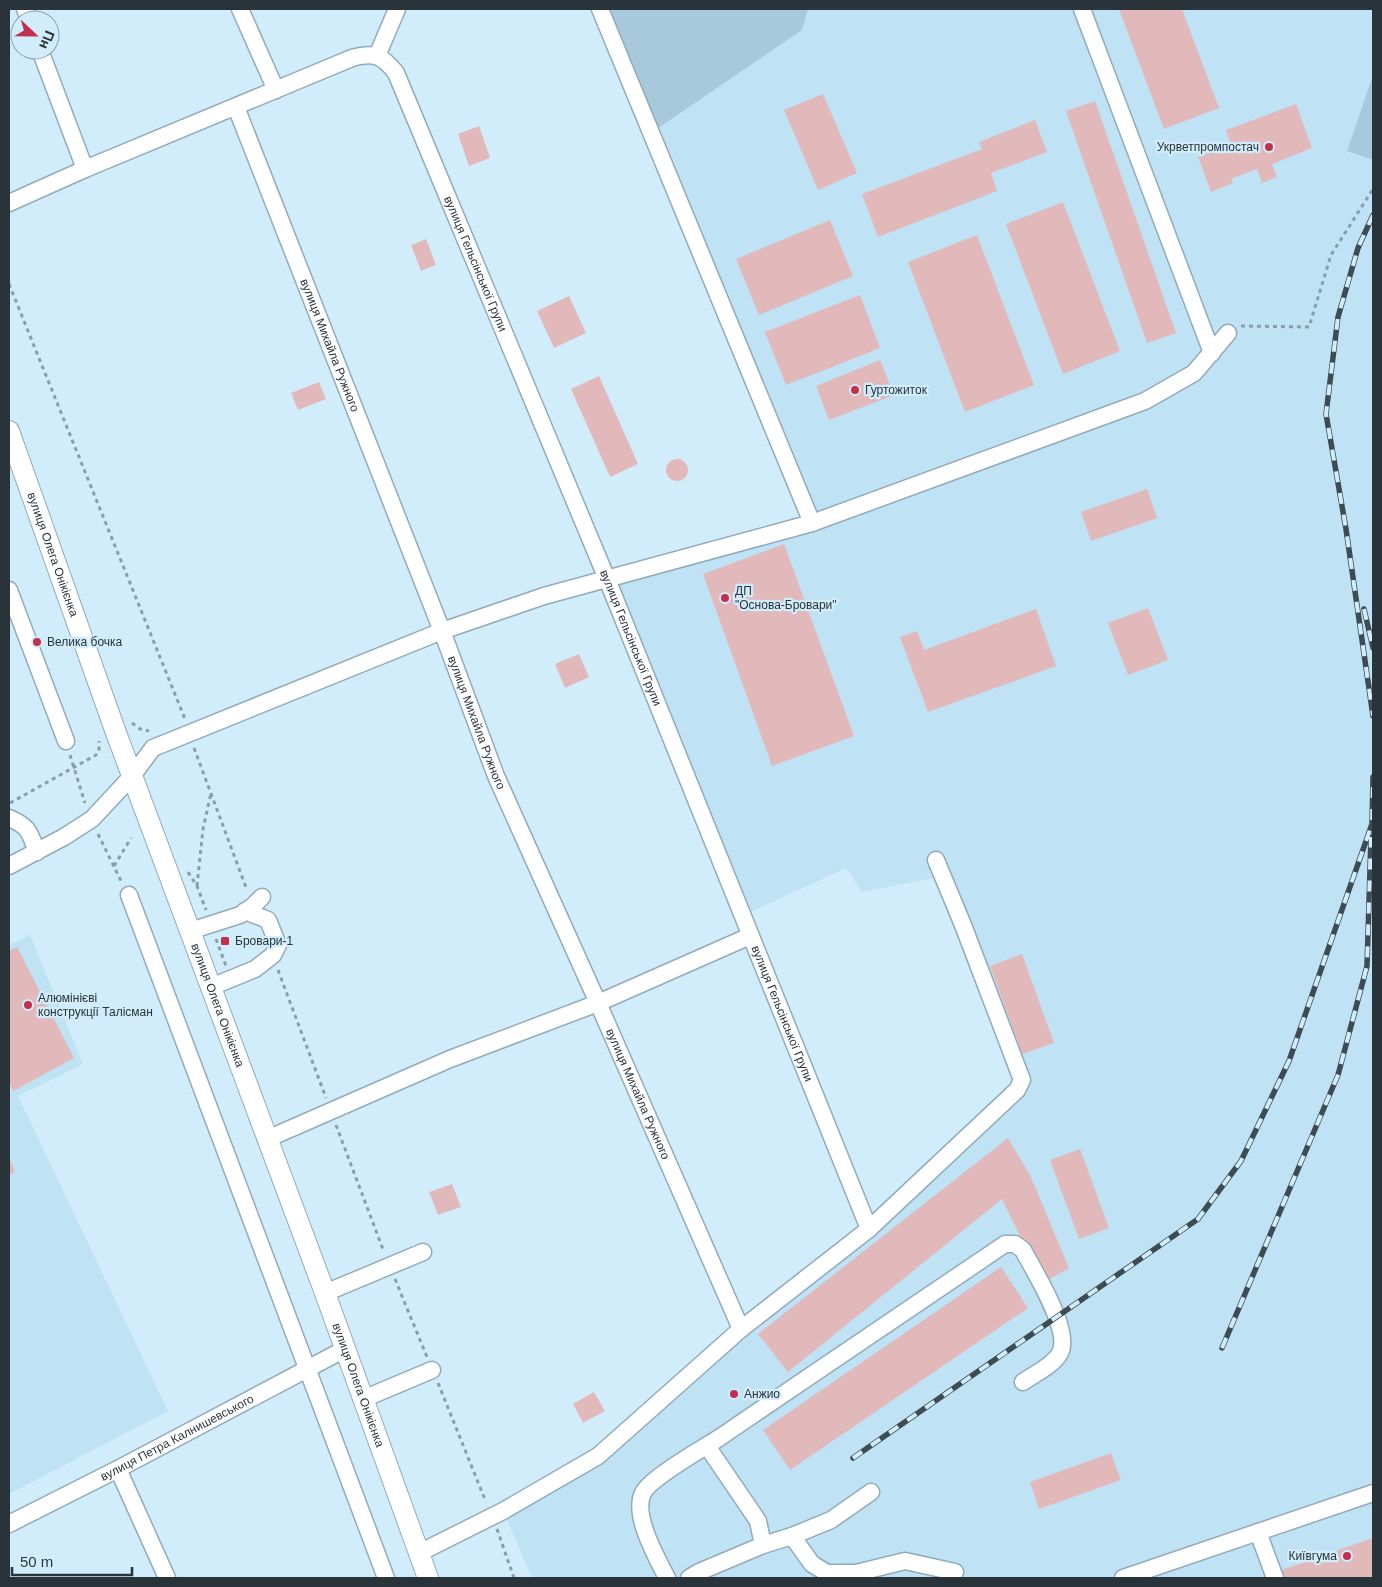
<svg xmlns="http://www.w3.org/2000/svg" width="1382" height="1587" viewBox="0 0 1382 1587" font-family="Helvetica,sans-serif">
<style>
.built{fill:#bfe2f5}
.green{fill:#a7c9db}
.building{fill:#e2b9bb}
.lines{fill:none;stroke-linecap:round;stroke-linejoin:round}
.minor-casing{stroke:#91abba;stroke-width:19}
.major-casing{stroke:#91abba;stroke-width:22}
.path{stroke:#8a9ea9;stroke-width:3;stroke-dasharray:4 4;stroke-linecap:butt}
.minor{stroke:#fff;stroke-width:16}
.major{stroke:#fff;stroke-width:20}
.rail-casing{stroke:#3d4b52;stroke-width:5.5}
.rail{stroke:#d1edfc;stroke-width:4;stroke-dasharray:11;stroke-linecap:butt}
.poi-dot{fill:#c1314e;stroke:#d1edfc;stroke-width:2}
.labels{text-anchor:middle;dominant-baseline:central;stroke-width:4.5;stroke-linejoin:round;paint-order:stroke}
.poi-label{font-size:12px;fill:#29343a;stroke:#d1edfc;text-anchor:start}
.street-label{font-size:12px;fill:#29343a;stroke:#d1edfc}
</style>
<rect width="100%" height="100%" fill="#d1edfc"/>
<g class="built">
<path d="M808,9H1373V75L1347,151L1373,160V1578H532L503,1511L598,1456L1017,1090L934,878L862,892L846,868L742,916L607,579L812,523L651,133L802,30Z"/>
<path d="M30,935L83,1064L18,1096L168,1411L9,1494V945Z"/>
</g>
<g class="green">
<path d="M600,9H808L802,30L651,133Z"/>
<path d="M1373,75V160L1347,151Z"/>
</g>
<g class="building">
<path d="M1119,9H1182L1219,108L1164,129Z"/>
<path d="M823,94L857,173L818,190L784,110Z"/>
<path d="M1095,101L1176,333L1147,343L1066,111Z"/>
<path d="M1296,104L1312,148L1272,164L1277,177L1262,183L1257,169L1231,179L1233,183L1211,192L1198,157L1231,145L1226,130Z"/>
<path d="M1035,120L1047,152L991,173L997,191L878,237L862,194L982,149L979,142Z"/>
<path d="M479,126L490,158L469,166L458,134Z"/>
<path d="M1063,202L1120,351L1063,374L1006,224Z"/>
<path d="M830,220L853,276L759,315L736,259Z"/>
<path d="M977,235L1034,385L965,412L908,262Z"/>
<path d="M426,239L436,265L421,271L411,245Z"/>
<path d="M860,295L880,348L786,385L765,332Z"/>
<path d="M569,296L586,333L554,348L537,311Z"/>
<path d="M880,360L894,395L829,420L816,386Z"/>
<path d="M599,376L638,464L610,477L571,389Z"/>
<path d="M319,382L326,399L298,410L291,393Z"/>
<circle cx="677" cy="470" r="11"/>
<path d="M1147,489L1157,518L1091,541L1081,512Z"/>
<path d="M784,544L854,736L772,766L703,574Z"/>
<path d="M1148,608L1168,660L1128,675L1108,623Z"/>
<path d="M1036,609L1056,666L928,712L900,637L917,631L924,650Z"/>
<path d="M579,654L589,677L565,688L555,664Z"/>
<path d="M17,947L74,1058L13,1091L9,1081V951Z"/>
<path d="M1022,954L1054,1043L1022,1054L990,966Z"/>
<path d="M1008,1138L1030,1175L1069,1268L1043,1283L1002,1199L788,1372L758,1334Z"/>
<path d="M1080,1149L1109,1228L1079,1239L1050,1160Z"/>
<path d="M9,1157L15,1172L9,1175Z"/>
<path d="M452,1184L461,1207L438,1215L429,1192Z"/>
<path d="M1001,1267L1028,1308L790,1470L763,1430Z"/>
<path d="M594,1392L605,1411L583,1423L573,1404Z"/>
<path d="M1111,1453L1121,1480L1039,1509L1030,1482Z"/>
<path d="M1373,1538V1578H1271L1270,1574Z"/>
</g>
<g class="lines">
<g class="minor-casing">
<g id="minor">
<path d="M25,9L29,20"/>
<path d="M240,9L276,90"/>
<path d="M600,9L812,523"/>
<path d="M1082,9L1212,353"/>
<path d="M40,50L85,169"/>
<path d="M377,56L397,9"/>
<path id="s1" d="M236,107L442,631L496,776L598,1003L741,1329"/>
<path id="s2" d="M9,203L85,169L352,58C374,52 382,55 396,73L607,579L869,1229"/>
<path d="M9,590L66,741"/>
<path d="M9,818C30,827 29,832 37,852"/>
<path d="M9,866L64,837L92,819L132,776L153,748L442,631L544,596L812,523L1145,401L1194,373L1228,333"/>
<path d="M129,895L386,1578"/>
<path d="M190,931L240,915L253,906L262,897"/>
<path d="M211,987L255,969L273,955L278,945L268,920L245,911"/>
<path d="M267,1139L450,1059L598,1003L750,936"/>
<path d="M325,1293L423,1252"/>
<path d="M363,1399L432,1370"/>
<path d="M707,1446L758,1521L763,1545"/>
<path d="M118,1469L167,1578"/>
<path id="s3" d="M9,1524L118,1469L345,1349"/>
<path d="M1258,1532L1275,1578"/>
<path d="M792,1536L812,1564L827,1573H856L905,1561L955,1572"/>
<path d="M419,1553L503,1511L598,1456L741,1329L869,1229L1017,1090L1022,1080L963,925L936,860"/>
<path d="M667,1578C657,1558 632,1515 643,1493C650,1478 702,1449 719,1438C814,1373 909,1309 1005,1244H1015L1023,1250C1034,1271 1072,1331 1060,1353C1053,1366 1034,1374 1023,1382"/>
<path d="M689,1578L699,1572L763,1545L792,1536L831,1520L871,1492"/>
<path d="M1123,1578L1373,1493"/>
</g>
</g>
<g class="major-casing">
<g id="major">
<path id="s4" d="M9,431L115,730L325,1293L428,1578"/>
</g>
</g>
<g class="path">
<path d="M9,284L185,719"/>
<path d="M1241,326L1309,327L1331,255L1373,189"/>
<path d="M132,723L140,729L149,731"/>
<path d="M194,748L247,890"/>
<path d="M70,755L85,803"/>
<path d="M10,803L96,755L99,751V741"/>
<path d="M98,834L122,883"/>
<path d="M114,866L131,838"/>
<path d="M188,872L197,886L206,910"/>
<path d="M197,886L203,829L211,793"/>
<path d="M216,939L226,966"/>
<path d="M278,970L326,1098"/>
<path d="M336,1125L384,1252"/>
<path d="M395,1279L427,1357"/>
<path d="M438,1383L486,1502"/>
<path d="M497,1529L514,1578"/>
</g>
<use href="#minor" class="minor"/>
<use href="#major" class="major"/>
<g class="rail-casing">
<g id="rail">
<path d="M1373,215L1358,248L1338,317L1326,414L1346,529L1373,716"/>
<path d="M1364,609L1373,648"/>
<path d="M1222,1348L1338,1075L1367,966L1371,837"/>
<path d="M853,1458L1198,1219L1241,1161L1289,1061L1372,824L1373,777"/>
</g>
</g>
<use href="#rail" class="rail"/>
</g>
<g class="poi-dot">
<circle cx="1269" cy="147" r="5"/>
<circle cx="855" cy="390" r="5"/>
<circle cx="725" cy="598" r="5"/>
<circle cx="37" cy="642" r="5"/>
<rect x="220" y="936" width="10" height="10" rx="2.5"/>
<circle cx="28" cy="1005" r="5"/>
<circle cx="734" cy="1394" r="5"/>
<circle cx="1347" cy="1556" r="5"/>
</g>
<g class="labels">
<g class="poi-label">
<text x="1259" y="147" text-anchor="end">Укрветпромпостач</text>
<text x="865" y="390">Гуртожиток</text>
<text x="735" y="591">ДП<tspan x="735" dy="14">"Основа-Бровари"</tspan></text>
<text x="47" y="642">Велика бочка</text>
<text x="235" y="941">Бровари-1</text>
<text x="38" y="998">Алюмінієві<tspan x="38" dy="14">конструкції Талісман</tspan></text>
<text x="744" y="1394">Анжио</text>
<text x="1337" y="1556" text-anchor="end">Київгума</text>
</g>
<g class="street-label">
<text stroke="none"><textPath href="#s2" startOffset="630">вулиця Гельсінської Групи</textPath></text>
<text stroke="none"><textPath href="#s1" startOffset="256">вулиця Михайла Ружного</textPath></text>
<text stroke="none"><textPath href="#s4" startOffset="131">вулиця Олега Онікієнка</textPath></text>
<text stroke="none"><textPath href="#s2" startOffset="1035">вулиця Гельсінської Групи</textPath></text>
<text stroke="none"><textPath href="#s1" startOffset="661">вулиця Михайла Ружного</textPath></text>
<text stroke="none"><textPath href="#s4" startOffset="611">вулиця Олега Онікієнка</textPath></text>
<text stroke="none"><textPath href="#s2" startOffset="1440">вулиця Гельсінської Групи</textPath></text>
<text stroke="none"><textPath href="#s1" startOffset="1066">вулиця Михайла Ружного</textPath></text>
<text stroke="none"><textPath href="#s4" startOffset="1016">вулиця Олега Онікієнка</textPath></text>
<text stroke="none"><textPath href="#s3" startOffset="189">вулиця Петра Калнишевського</textPath></text>
</g>
</g>
<rect width="1382" height="1587" fill="none" stroke="#29343a" stroke-width="20"/>
<g transform="translate(35 35) rotate(112)"><circle r="24" fill="#d1edfc" stroke="#8ea3ae"/>
<path d="M0-4L9 19L0 12L-9 19Z" fill="#c1314e"/>
<text y="-8" font-size="14" font-weight="bold" text-anchor="middle" fill="#29343a">Пн</text>
</g>
<path d="M12 1567v8h120v-8" fill="none" stroke="#29343a" stroke-width="2.5"/>
<text x="20" y="1567" font-size="15" fill="#29343a" stroke="#d1edfc" stroke-width="4" paint-order="stroke">50 m</text>
</svg>
